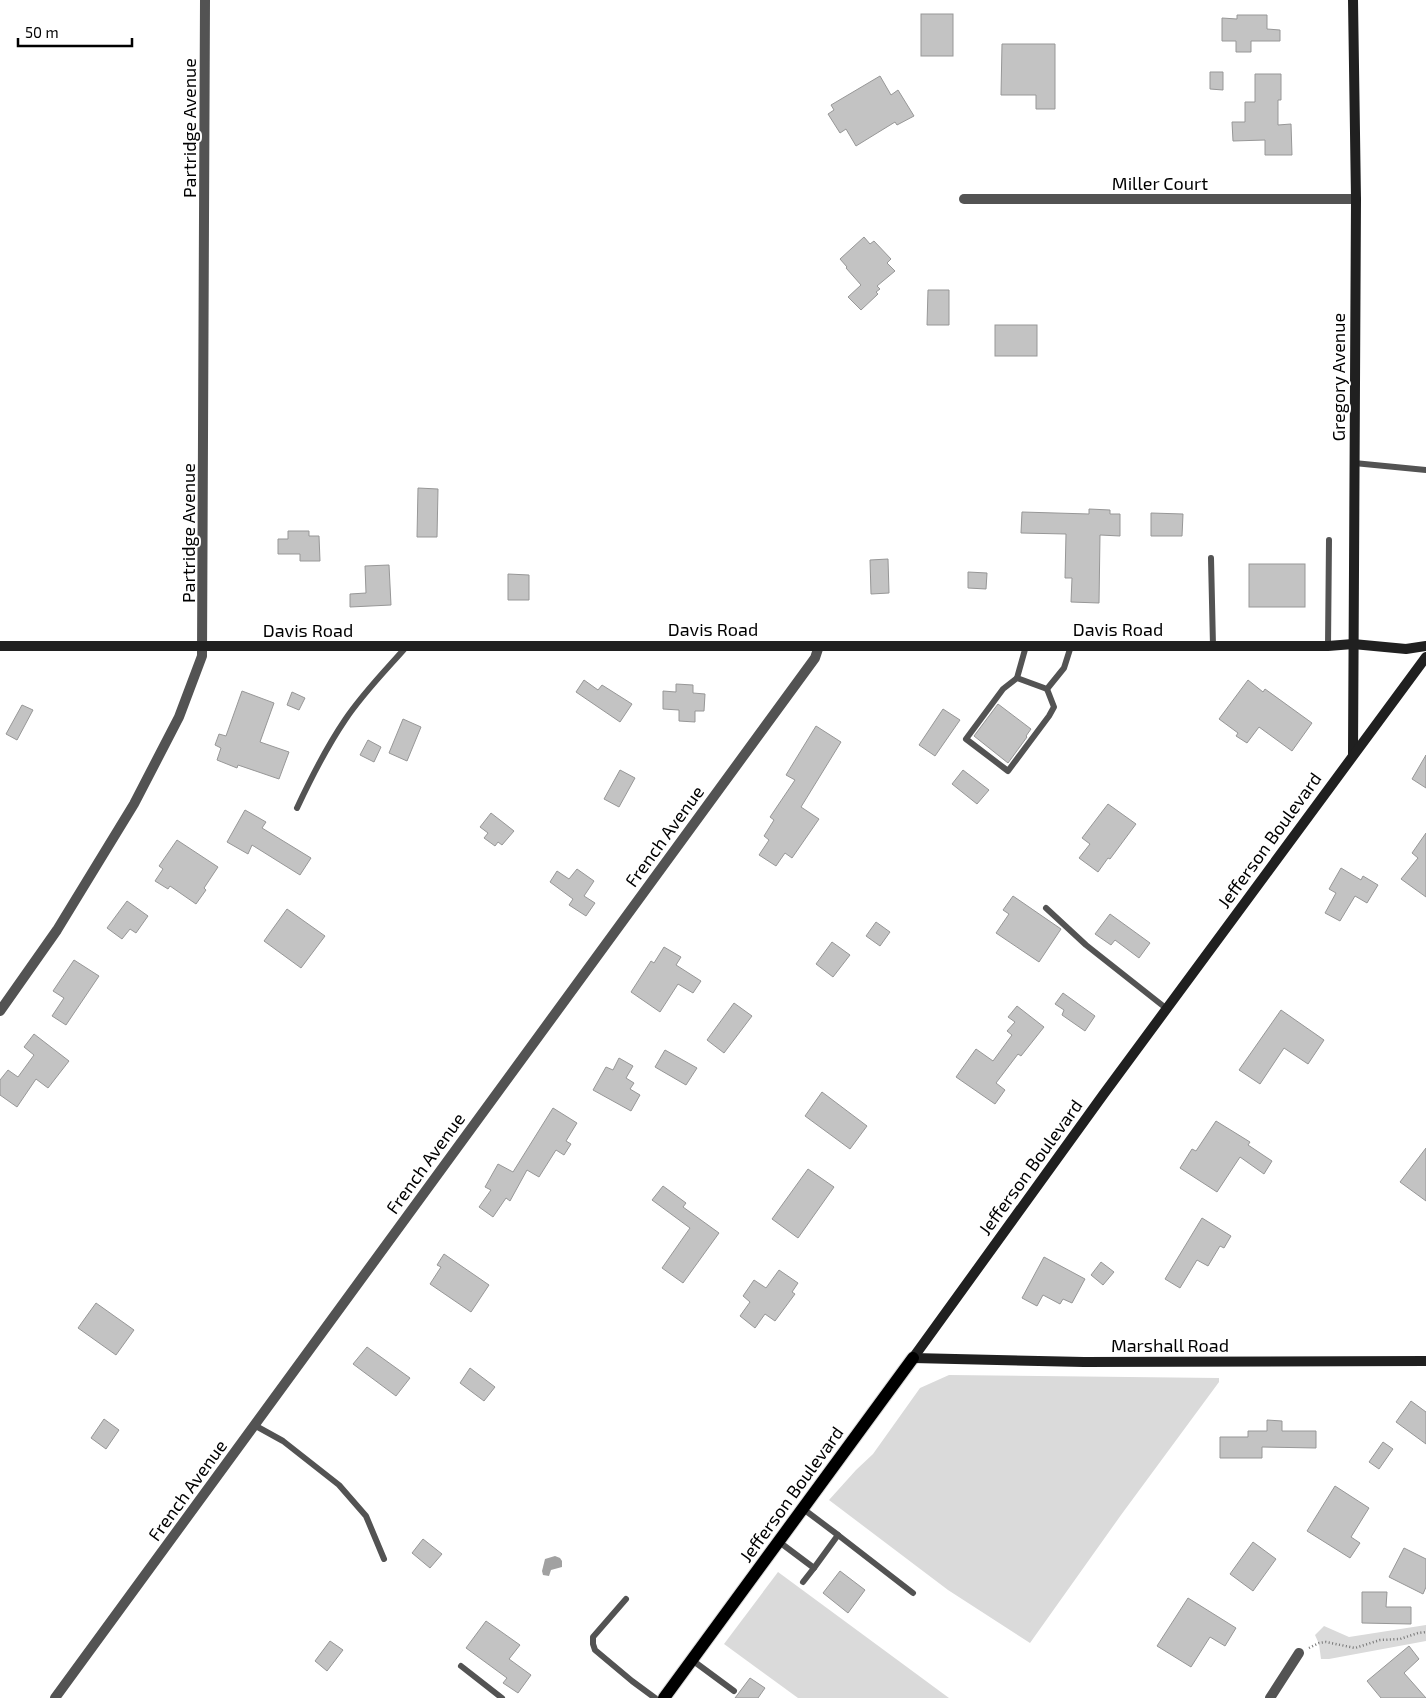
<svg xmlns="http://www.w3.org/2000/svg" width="1426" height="1698" viewBox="0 0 1426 1698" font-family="'Exo 2',sans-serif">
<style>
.green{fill:#dadada}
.water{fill:#a1a1a1}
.building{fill:#c3c3c3;stroke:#979797}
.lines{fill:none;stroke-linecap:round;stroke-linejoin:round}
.primary-casing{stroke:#dbdbdb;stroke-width:14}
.path{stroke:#757575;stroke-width:2.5;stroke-dasharray:1 2.5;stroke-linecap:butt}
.lane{stroke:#535353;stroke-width:6}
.street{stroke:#535353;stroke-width:10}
.secondary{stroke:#202020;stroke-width:10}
.primary{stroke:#000;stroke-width:12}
.labels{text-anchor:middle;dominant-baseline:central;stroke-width:4;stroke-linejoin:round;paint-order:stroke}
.street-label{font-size:18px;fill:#000;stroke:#fff}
</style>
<rect width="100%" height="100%" fill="#fff"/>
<g class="green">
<path d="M949,1375L1219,1378V1382L1121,1515L1030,1643L948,1590L829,1500L856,1470L873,1454L920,1388Z"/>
<path d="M778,1572L949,1698H798L724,1644Z"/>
<path d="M1426,1625V1641L1329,1659H1321L1319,1644L1315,1635L1324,1626L1349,1637Z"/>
</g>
<path class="water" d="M555,1556L560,1558L562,1561V1567L551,1570L549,1576L543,1575L542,1571L545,1559Z"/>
<g class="building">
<rect x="921" y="14" width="32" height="42"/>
<path d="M1237,15H1267V29L1280,30V41H1251V52H1236V41H1222V18L1237,19Z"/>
<path d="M1002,44H1055V109H1036V95H1001Z"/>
<path d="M1210,72H1223V90L1210,89Z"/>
<path d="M1255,74H1281V100H1278V125L1291,124L1292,155H1265V140L1233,141L1232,122H1245V102H1255Z"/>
<path d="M880,76L891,95L898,90L914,116L897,125L895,122L856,146L846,129L840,133L828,114L834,110L831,105Z"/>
<path d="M864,237L870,244L874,241L891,259L887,263L895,271L877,286L880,289L876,292L878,294L861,310L848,297L861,285L846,268L847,267L840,259Z"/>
<path d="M928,290H949V325H927Z"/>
<rect x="995" y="325" width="42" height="31"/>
<path d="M418,488L438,489L437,537H417Z"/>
<path d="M1089,509L1110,510V514H1120V536L1100,535L1099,603L1071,602L1072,578H1065L1066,534L1021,533L1022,512L1089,514Z"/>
<path d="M1151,513L1183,514L1182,536H1151Z"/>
<path d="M288,531H309V536H319L320,561H300V554H278V539H288Z"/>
<path d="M888,559L889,593L871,594L870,560Z"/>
<rect x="1249" y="564" width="56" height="43"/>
<path d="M389,565L391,605L350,607V594L366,593L365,566Z"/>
<path d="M968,572L987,573L986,589L968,588Z"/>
<path d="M508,574L529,575V600H508Z"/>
<path d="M584,680L598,690L602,685L632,704L620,722L576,692Z"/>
<path d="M1248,680L1263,692L1265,689L1312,723L1292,751L1259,727L1247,743L1236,736L1238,733L1219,719Z"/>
<path d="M676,684L693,685V693L705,694L704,711H695V722L679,721V710L663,709V691L676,692Z"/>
<path d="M242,691L274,703L260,742L289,752L279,779L238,765L237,768L217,760L221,748L215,745L219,734L226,736Z"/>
<path d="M292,692L305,698L299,710L287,705Z"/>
<path d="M998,704L1031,729L1026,736L1027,737L1008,763L974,736Z"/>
<path d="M22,705L33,710L17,740L6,734Z"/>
<path d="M943,709L960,720L935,756L919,745Z"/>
<path d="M403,719L421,727L407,761L389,753Z"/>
<path d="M816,726L841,742L801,807L819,819L792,858L785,853L776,866L759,855L769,840L764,836L774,820L770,817L795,780L786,775Z"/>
<path d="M368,740L381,747L374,762L360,755Z"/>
<path d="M1426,755V788L1412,779Z"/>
<path d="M620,770L635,778L619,807L604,799Z"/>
<path d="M963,770L989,790L977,804L952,784Z"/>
<path d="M1108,804L1136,824L1110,859L1108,858L1098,872L1079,858L1090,844L1082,838Z"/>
<path d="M245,810L266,822L262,828L311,858L300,875L252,845L248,854L227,842Z"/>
<path d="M491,813L514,831L502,845L498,842L495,846L484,838L488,833L480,827Z"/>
<path d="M1426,833V897L1401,879L1418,858L1412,853Z"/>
<path d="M177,840L218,867L204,888L206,890L196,904L170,886L168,889L155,881L163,869L159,866Z"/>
<path d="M1341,868L1361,880L1363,876L1378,885L1367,903L1355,896L1340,921L1325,913L1336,893L1329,889Z"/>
<path d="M577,869L594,881L584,896L595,903L586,916L569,905L573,899L550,882L557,871L569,879Z"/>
<path d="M1013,896L1061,929L1039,962L996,933L1009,914L1003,910Z"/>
<path d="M127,901L148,916L136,933L130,929L122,939L107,928Z"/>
<path d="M287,909L325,936L301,968L264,941Z"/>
<path d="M1110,914L1150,943L1139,958L1115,940L1111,945L1095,934Z"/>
<path d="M876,922L890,932L880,946L866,936Z"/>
<path d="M832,942L850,955L833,977L816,964Z"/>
<path d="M664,947L681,957L676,965L701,981L693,993L678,984L660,1012L631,992L651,961L654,963Z"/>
<path d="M74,960L99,976L66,1025L52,1016L64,998L53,991Z"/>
<path d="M1063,993L1095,1016L1085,1031L1062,1015L1064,1010L1055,1004Z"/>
<path d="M734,1003L752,1016L724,1053L707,1040Z"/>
<path d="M1017,1006L1044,1027L1021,1056L1018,1054L996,1083L1005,1090L995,1104L956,1077L976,1049L993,1061L1012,1035L1007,1031L1015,1022L1008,1017Z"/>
<path d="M1281,1010L1324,1040L1308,1064L1284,1048L1260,1084L1239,1070Z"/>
<path d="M34,1034L69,1061L48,1088L36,1079L17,1107L0,1095V1080L8,1070L18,1077L34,1055L24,1047Z"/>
<path d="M665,1050L697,1068L686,1085L655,1067Z"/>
<path d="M619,1058L633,1066L626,1078L634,1083L630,1089L640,1095L631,1111L593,1090L606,1067L613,1070Z"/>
<path d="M822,1092L867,1126L850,1149L805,1116Z"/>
<path d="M553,1108L577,1123L566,1141L571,1144L564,1155L556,1150L539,1177L527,1170L510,1201L506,1198L493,1217L479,1207L491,1190L485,1187L498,1164L513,1172Z"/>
<path d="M1216,1121L1250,1142L1248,1145L1272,1161L1264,1174L1240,1157L1217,1192L1180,1168L1192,1149L1196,1151Z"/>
<path d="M1426,1148V1201L1400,1182Z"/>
<path d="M808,1169L834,1187L798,1238L772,1219Z"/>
<path d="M663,1186L686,1203L683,1207L719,1233L683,1283L662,1268L690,1228L652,1200Z"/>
<path d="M1202,1218L1231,1236L1224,1248L1220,1246L1208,1266L1197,1260L1180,1288L1165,1279Z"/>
<path d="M444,1254L489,1285L471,1312L430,1284L441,1267L437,1265Z"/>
<path d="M1044,1257L1085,1279L1072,1303L1063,1299L1060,1304L1043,1295L1037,1306L1022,1298Z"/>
<path d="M1101,1262L1114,1272L1103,1285L1091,1275Z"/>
<path d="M779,1270L798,1283L792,1292L795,1294L775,1321L765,1314L755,1328L740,1316L750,1302L743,1296L754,1280L766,1288Z"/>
<path d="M96,1303L134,1330L116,1355L78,1328Z"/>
<path d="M367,1347L410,1378L396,1396L353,1364Z"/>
<path d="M470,1368L495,1387L484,1401L460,1383Z"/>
<path d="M1411,1401L1426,1412V1444L1396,1422Z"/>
<path d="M104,1419L119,1430L106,1449L91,1438Z"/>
<path d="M1267,1420L1282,1421V1431H1316V1448L1262,1447V1458H1220V1437H1248V1431H1267Z"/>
<path d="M1383,1442L1393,1449L1379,1469L1369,1462Z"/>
<path d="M1335,1486L1369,1508L1351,1537L1360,1543L1350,1558L1307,1531Z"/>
<path d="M423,1539L442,1554L430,1568L412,1553Z"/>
<path d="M1253,1542L1276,1559L1253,1591L1230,1574Z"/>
<path d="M1404,1548L1426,1559V1587L1423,1594L1389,1577Z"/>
<path d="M840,1571L865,1590L848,1613L823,1593Z"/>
<path d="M1362,1592H1387L1386,1607H1411V1624L1362,1623Z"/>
<path d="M1188,1598L1236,1628L1225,1646L1210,1637L1191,1667L1157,1646Z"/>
<path d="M486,1621L520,1645L509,1659L531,1675L518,1693L503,1683L507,1678L466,1648Z"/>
<path d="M330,1641L343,1650L327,1671L315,1661Z"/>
<path d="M1409,1646L1419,1659L1404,1673L1426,1698H1381L1367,1681Z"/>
<path d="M750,1678L765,1688L758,1698H735Z"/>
</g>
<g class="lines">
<g class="primary-casing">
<path id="primary" d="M664,1698L913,1358"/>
</g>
<path class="path" d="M1309,1648L1319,1643L1326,1642L1355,1648L1380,1640L1400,1639L1418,1633L1426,1632"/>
<g class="lane">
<path d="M1354,463L1426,470"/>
<path d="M1211,558L1213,646"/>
<path d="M1026,646L1017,678L1047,689L1064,668L1071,646"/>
<path d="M1328,646L1329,540"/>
<path d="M1017,678L1003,689L966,739L1008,771L1049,716L1054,707L1047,689"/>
<path d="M297,808C311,778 326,748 345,720C363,693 386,670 407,646"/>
<path d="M1046,908L1086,945L1167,1009"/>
<path d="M254,1425L283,1441L339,1485L366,1516L384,1559"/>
<path d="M838,1535L913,1593"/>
<path d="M778,1541L814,1568L838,1535L802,1508"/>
<path d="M803,1582L814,1568"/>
<path d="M626,1599L593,1637V1644L595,1650L632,1681L655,1698"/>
<path d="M692,1660L734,1691"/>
<path d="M461,1666L502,1698"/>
</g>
<g class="street">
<path d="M964,199H1356"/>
<path d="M0,1011L57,930L134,804L179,717L202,656L205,0"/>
<path d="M55,1698L815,658L819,646"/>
<path d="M1270,1698L1299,1653"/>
</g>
<g class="secondary">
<path d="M1353,0L1356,199L1353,755"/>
<path d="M0,646H1328L1353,644L1406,649L1426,646"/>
<path d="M913,1358L1103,1095L1426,657"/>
<path d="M913,1358L1084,1362L1426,1361"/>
</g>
<use href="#primary" class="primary"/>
</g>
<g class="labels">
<g class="street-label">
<text transform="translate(189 128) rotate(-90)">Partridge Avenue</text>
<text x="1160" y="183">Miller Court</text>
<text transform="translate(1338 377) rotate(-90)">Gregory Avenue</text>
<text transform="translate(188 533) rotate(-90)">Partridge Avenue</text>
<text x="713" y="629">Davis Road</text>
<text x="1118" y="629">Davis Road</text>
<text x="308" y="630">Davis Road</text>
<text transform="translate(664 836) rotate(-54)">French Avenue</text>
<text transform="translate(1269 840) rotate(-54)">Jefferson Boulevard</text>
<text transform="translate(425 1163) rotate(-54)">French Avenue</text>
<text transform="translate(1030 1167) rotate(-54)">Jefferson Boulevard</text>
<text x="1170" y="1345">Marshall Road</text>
<text transform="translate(187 1490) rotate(-54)">French Avenue</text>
<text transform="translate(791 1494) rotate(-54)">Jefferson Boulevard</text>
</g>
</g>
<path d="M18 38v8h114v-8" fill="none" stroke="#000000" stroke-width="2.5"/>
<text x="25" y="38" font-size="15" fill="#000000" stroke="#ffffff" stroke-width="4" paint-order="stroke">50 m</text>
</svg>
